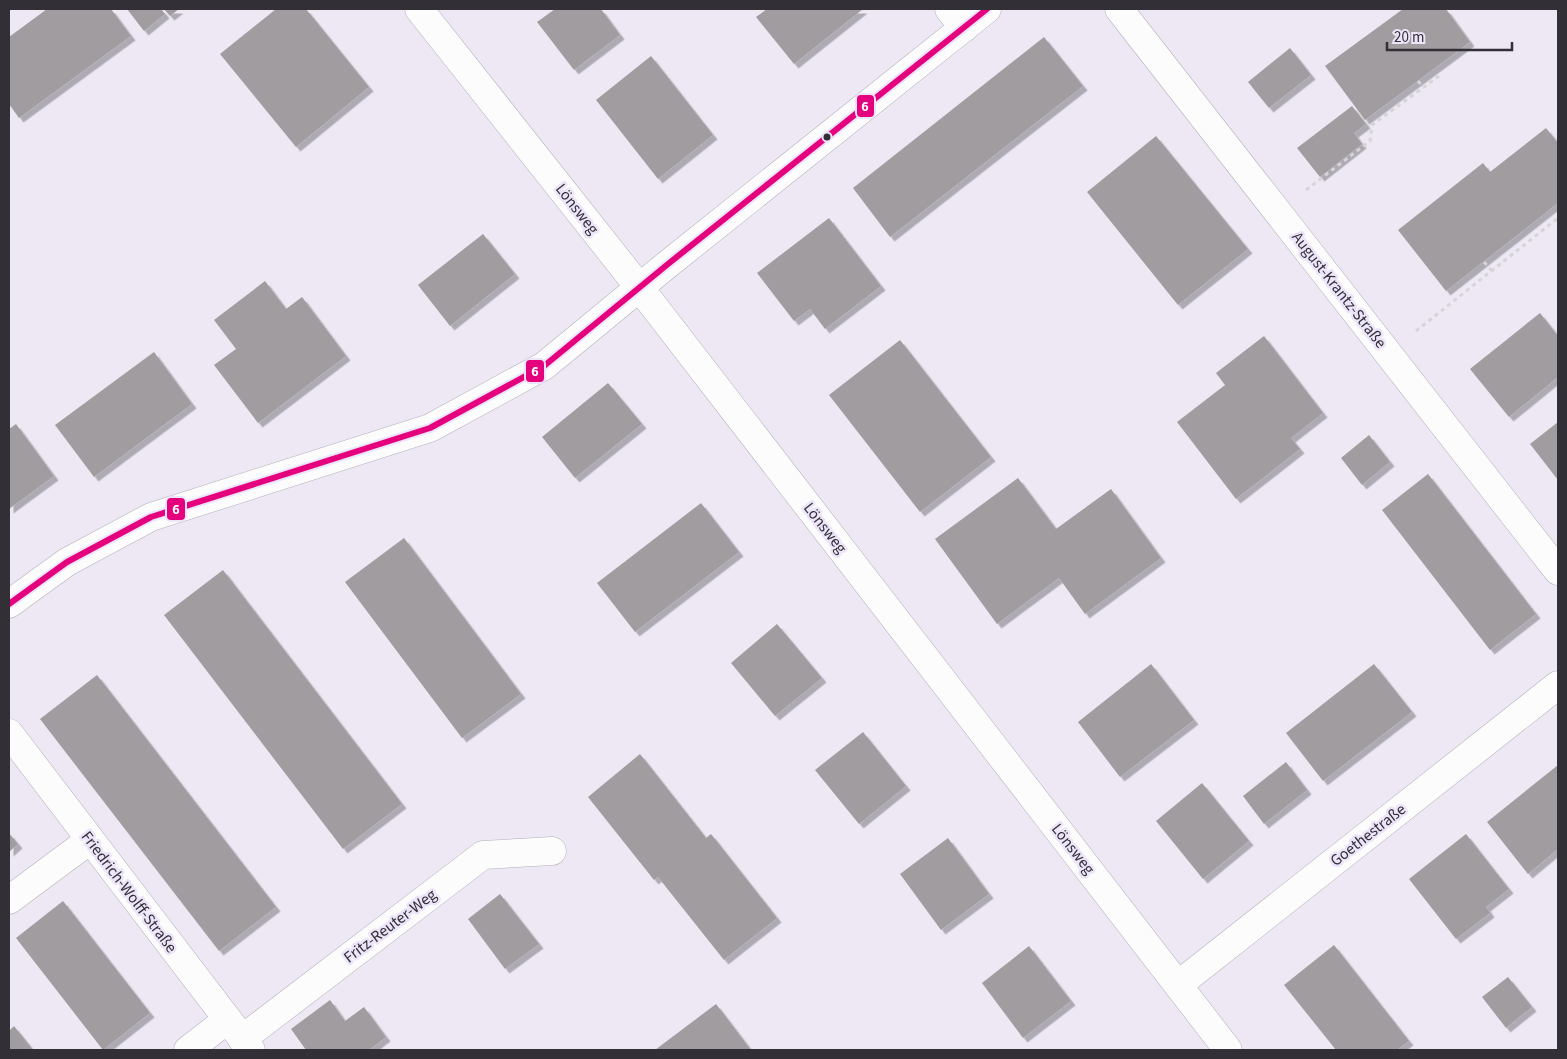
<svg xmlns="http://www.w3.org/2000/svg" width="1567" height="1059" viewBox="0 0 1567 1059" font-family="'Source Sans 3',sans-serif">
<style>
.building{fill:#a19c9f;filter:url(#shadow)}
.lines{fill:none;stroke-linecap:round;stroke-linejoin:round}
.minor-casing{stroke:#b3b0b9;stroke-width:29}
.path{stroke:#d5d4d7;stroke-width:3;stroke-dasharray:4 4;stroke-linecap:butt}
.minor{stroke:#fcfcfd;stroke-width:28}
.bus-1-casing{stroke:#ece4f8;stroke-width:10}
.bus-1{stroke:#e5007d;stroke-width:6}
.bus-dot{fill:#322f36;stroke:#ece4f8;stroke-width:2}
.labels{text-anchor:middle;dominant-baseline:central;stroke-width:5;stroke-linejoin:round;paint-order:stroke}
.street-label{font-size:16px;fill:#322f36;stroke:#ece4f8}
.line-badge{stroke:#ece4f8;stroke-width:2}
.badge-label{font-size:14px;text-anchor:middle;font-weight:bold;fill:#fff}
</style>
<defs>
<filter id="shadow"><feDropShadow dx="4.5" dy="4.5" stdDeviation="0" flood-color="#0004"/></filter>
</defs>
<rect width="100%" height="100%" fill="#ede8f4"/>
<g class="building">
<path d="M47,9H111L131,36L19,118L9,104V37Z"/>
<path d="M127,9H161L165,14L144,31Z"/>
<path d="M164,9H179L170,16Z"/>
<path d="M276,9H306L369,87L296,147L220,54Z"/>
<path d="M555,9H601L620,35L574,70L537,22Z"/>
<path d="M767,9H863L794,64L756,17Z"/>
<path d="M1403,9H1446L1470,42L1365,120L1325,66Z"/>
<path d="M1044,37L1083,86L890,237L853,188Z"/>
<path d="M1290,48L1311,75L1269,108L1248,82Z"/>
<path d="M651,56L713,135L658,179L596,100Z"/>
<path d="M1352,106L1366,124L1354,133L1362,144L1320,177L1297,148Z"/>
<path d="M1546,128L1558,143V203L1446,291L1398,230L1483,163L1490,172Z"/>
<path d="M1156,136L1248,249L1178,305L1087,192Z"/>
<path d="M829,218L881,286L825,329L810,309L794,321L757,273Z"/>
<path d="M483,234L515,274L450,326L418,285Z"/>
<path d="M265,281L286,309L302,297L346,356L258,423L214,365L236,349L214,320Z"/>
<path d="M1540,313L1558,336V377L1509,417L1470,369Z"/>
<path d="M1264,336L1323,413L1291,438L1300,449L1236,499L1177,422L1225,385L1216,373Z"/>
<path d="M900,340L991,457L920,512L829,395Z"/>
<path d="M154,352L192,404L94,477L55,425Z"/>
<path d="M608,383L642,424L575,478L542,437Z"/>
<path d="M1558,422V480L1530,444Z"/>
<path d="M16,424L54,476L9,509V429Z"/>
<path d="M1369,435L1390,462L1362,485L1341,458Z"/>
<path d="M1428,474L1536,614L1490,650L1382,510Z"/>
<path d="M1018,478L1056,529L1111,489L1161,558L1085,614L1059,578L997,624L935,539Z"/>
<path d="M701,503L739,552L635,632L597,583Z"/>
<path d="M404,538L521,694L462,738L345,582Z"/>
<path d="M223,570L402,804L343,849L164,615Z"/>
<path d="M777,624L822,678L775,716L731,663Z"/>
<path d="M1151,664L1194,720L1120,777L1078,722Z"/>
<path d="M1374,664L1412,712L1323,781L1286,733Z"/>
<path d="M97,675L276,907L219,951L40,719Z"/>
<path d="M863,732L906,786L859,824L815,770Z"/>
<path d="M640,754L706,838L711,834L777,918L724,960L658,877L654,880L588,797Z"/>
<path d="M1286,762L1307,790L1264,824L1243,796Z"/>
<path d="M1558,765V849L1528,874L1487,822Z"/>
<path d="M1202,783L1249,841L1203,879L1156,821Z"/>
<path d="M9,833L18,844L9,852Z"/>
<path d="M1466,834L1509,889L1486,907L1490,913L1456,939L1409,879Z"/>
<path d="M948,838L989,894L941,930L900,874Z"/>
<path d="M500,894L539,944L505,969L468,919Z"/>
<path d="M63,901L150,1013L103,1050L16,938Z"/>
<path d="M1334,945L1409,1041L1397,1050H1336L1284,985Z"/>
<path d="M1029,946L1071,1001L1023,1038L982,983Z"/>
<path d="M1508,977L1532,1007L1506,1028L1482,997Z"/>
<path d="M330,1000L345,1021L364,1007L386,1037L369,1050H306L291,1029Z"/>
<path d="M716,1004L751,1050H655Z"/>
<path d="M14,1026L33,1050H9V1031Z"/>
</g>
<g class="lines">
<g class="minor-casing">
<g id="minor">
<path d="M419,9L639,287L1228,1050"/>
<path d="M949,9L964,28"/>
<path d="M1119,9L1558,571"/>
<path d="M9,604L67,562L151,517L430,428L544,366L668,264L987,9"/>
<path d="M9,733L251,1050"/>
<path d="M9,900L90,840"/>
<path d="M1178,985L1558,685"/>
<path d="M242,1039L483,855L552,851"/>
<path d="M188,1050L227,1020"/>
</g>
</g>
<g class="path">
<path d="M1418,81L1423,87"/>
<path d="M1306,190L1370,141L1372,125L1439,76"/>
<path d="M1484,262L1492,271"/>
<path d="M1416,331L1558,218"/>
</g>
<use href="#minor" class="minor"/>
<g class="bus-1-casing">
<path id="bus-1" d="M9,604L67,562L151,517L430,428L544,366L668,264L987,9"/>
</g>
<use href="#bus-1" class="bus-1"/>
</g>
<circle class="bus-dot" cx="827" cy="137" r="4.5"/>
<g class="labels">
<g class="street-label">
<text transform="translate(577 209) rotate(52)">Lönsweg</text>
<text transform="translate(1339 290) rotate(52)">August-Krantz-Straße</text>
<text transform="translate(825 528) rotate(52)">Lönsweg</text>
<text transform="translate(1368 835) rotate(-38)">Goethestraße</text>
<text transform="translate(1073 849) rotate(52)">Lönsweg</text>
<text transform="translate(129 892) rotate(53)">Friedrich-Wolff-Straße</text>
<text transform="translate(390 926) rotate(-37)">Fritz-Reuter-Weg</text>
</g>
</g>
<g class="line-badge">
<rect x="856" y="94" width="19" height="24" rx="5" fill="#e5007d"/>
<rect x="525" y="359" width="20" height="24" rx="5" fill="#e5007d"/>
<rect x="166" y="497" width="20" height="24" rx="5" fill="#e5007d"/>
</g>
<g class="badge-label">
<text x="865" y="111">6</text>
<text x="535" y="376">6</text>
<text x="176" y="514">6</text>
</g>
<rect width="1567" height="1059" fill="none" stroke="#322f36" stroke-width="20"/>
<path d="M1387 42v8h125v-8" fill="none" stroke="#322f36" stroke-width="2.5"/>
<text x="1394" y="42" font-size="15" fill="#322f36" stroke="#ece4f8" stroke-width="4" paint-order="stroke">20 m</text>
</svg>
